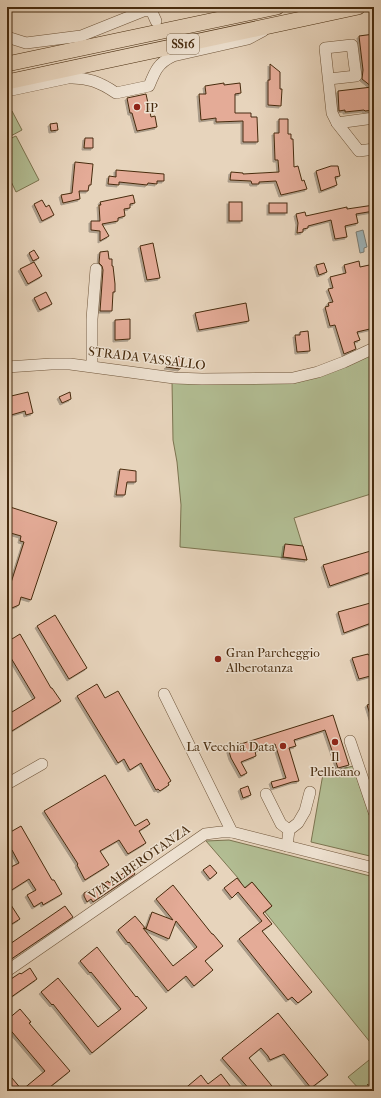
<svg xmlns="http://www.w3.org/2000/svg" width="381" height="1098" viewBox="0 0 381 1098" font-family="'IM FELL French Canon',serif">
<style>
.green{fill:#b2bd93;stroke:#7c7450}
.water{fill:#9db5bc;stroke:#7b7e76}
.building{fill:#e4ab97;stroke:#472b0e;filter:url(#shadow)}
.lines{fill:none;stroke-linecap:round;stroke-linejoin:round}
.minor-casing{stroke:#6f553a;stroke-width:12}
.highway-casing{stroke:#472b0e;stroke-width:16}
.path{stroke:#472b0e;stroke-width:1.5;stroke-dasharray:1 2;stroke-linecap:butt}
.minor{stroke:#efe3d3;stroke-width:11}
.highway{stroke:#e7d4bc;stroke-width:15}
.poi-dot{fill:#8f2418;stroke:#efe3d3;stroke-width:1.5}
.labels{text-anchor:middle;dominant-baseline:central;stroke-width:3;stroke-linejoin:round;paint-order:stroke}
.shield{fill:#efe3d3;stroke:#796249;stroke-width:1}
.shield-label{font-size:12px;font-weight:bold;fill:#472b0e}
.poi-label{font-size:13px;fill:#472b0e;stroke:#efe3d3;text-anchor:start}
.street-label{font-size:13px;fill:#472b0e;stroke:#efe3d3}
</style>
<defs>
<filter id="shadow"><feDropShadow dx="-2" dy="2" stdDeviation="0" flood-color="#0004"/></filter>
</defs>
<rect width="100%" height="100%" fill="#e7d4bc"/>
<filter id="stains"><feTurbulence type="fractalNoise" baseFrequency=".005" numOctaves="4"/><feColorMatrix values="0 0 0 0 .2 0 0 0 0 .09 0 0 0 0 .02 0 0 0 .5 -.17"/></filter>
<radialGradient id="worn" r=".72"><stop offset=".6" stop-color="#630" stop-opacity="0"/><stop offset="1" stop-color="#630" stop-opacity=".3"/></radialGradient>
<g class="green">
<path d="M12,111L22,130L7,138V114Z"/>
<path d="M16,136L39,180L16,192L7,173V140Z"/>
<path d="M374,352V493L294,518L307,560L180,547L181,505L177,462L173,440L172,381H267Z"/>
<path d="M353,766L374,828V857L311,842L323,774Z"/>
<path d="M229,840L374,877V1047L265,912L272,906L252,882L244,888L238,878L206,841Z"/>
<path d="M374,1056V1091H361L348,1077Z"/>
</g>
<path class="water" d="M363,230L367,247L364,248V252L360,253L356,232Z"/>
<g class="building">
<path d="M374,34V110L365,111L364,110L345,112V110L339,111L338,91L372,87L362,79L363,70L359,36Z"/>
<path d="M270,64L280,72V89H282L281,106L268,105V80H270Z"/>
<path d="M224,83V85L240,83L241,93L235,94V113H251V117H257L258,142H243V121L216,122V118L201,120L199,94H206L205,86Z"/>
<path d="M146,94L151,117L155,116L157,127L137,131L132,113H130L127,98Z"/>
<path d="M279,119H288V134H291V139H293L294,167L298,166L302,181L304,180L307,189L281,195L276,181L259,182V184H252L251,181L230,180L231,172L243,173V174L279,172L278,160H275L274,133H279Z"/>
<path d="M57,123L58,130L51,131L50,124Z"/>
<path d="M85,138H93V148H84Z"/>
<path d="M75,162L93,164L91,185H89L88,191H79L80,199L63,203L61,195L72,193Z"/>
<path d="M331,166H338L340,176L335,177L337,185L321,191L316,171Z"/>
<path d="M116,170L164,174V181H157V184L148,183L147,185L119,182V185L108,184L109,176L116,177Z"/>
<path d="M133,195L135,203L130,204V208L124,209L125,216L118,218V221L102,224L109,236L100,241V231L91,230V221H100L99,205H101L100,202Z"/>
<path d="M42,200L46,207L49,205L54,215L42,221L34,204Z"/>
<rect x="229" y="202" width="13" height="19"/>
<rect x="269" y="203" width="18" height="10"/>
<path d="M374,205V211L356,214L358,223L345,226L347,237L335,239L331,220L308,226V228L303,229V232L297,233L298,223L296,214L305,212L306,216L347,207V209Z"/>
<path d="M153,243L160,278L147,280L140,246Z"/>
<path d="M34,250L39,258L33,261L29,253Z"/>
<path d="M108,251L109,259H112V266H113L115,284V292H113L112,311H100L103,270L102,266L99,263L100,252Z"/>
<path d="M359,261L360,267L374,264V328L357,332L360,340L354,342L356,349L344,354L335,325L330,326L325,307L329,306L328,303L333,302L328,289L333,288L330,277L346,273L344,265Z"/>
<path d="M34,262L42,276L28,284L20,269Z"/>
<path d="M324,263L327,272L319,275L316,265Z"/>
<path d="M46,292L52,304L40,310L34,298Z"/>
<path d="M246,303L249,321L199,330L195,313Z"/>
<path d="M130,319V339L115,340V320Z"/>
<path d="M308,331L310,351L297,352L295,335H300V332Z"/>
<path d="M179,356L184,363L180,369L166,367Z"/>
<path d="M28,392L33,413L26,415L25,411L11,415L7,397Z"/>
<path d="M70,392L71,399L62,403L59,397Z"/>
<path d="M120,469L136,471V482H127L125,495H116Z"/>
<path d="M7,506L57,522L31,600L21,597L19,605L7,610V589H9L24,542L20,541L21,536L7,532Z"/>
<path d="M285,544L303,546L307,560L283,557Z"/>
<path d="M374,550V571L330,586L323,565Z"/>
<path d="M374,602V622L344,633L338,612Z"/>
<path d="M55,615L87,668L69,679L37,626Z"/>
<path d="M20,634L51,688H52L61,701L7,734V715L35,698L11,658L10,659L7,654V642Z"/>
<path d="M374,653V675L359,679L352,658L368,654V655Z"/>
<path d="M97,684L105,698L118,691L171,781L168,783L169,785L160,791L158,789L156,790L141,763L130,770L124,759L118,763L77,696Z"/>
<path d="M374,703V723L373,724L367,705Z"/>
<path d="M333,715L349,765L338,768L325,730L294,740L296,746L289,748L299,781L292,782L273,788L271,782L286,778L275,744L255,751L256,756L241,762L247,773L241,776L231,758L228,748Z"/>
<path d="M105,775L135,826L147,819L150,824L139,831L146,843L128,854L119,840L100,851L109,865L85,880L77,865L78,864L44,811Z"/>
<path d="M248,786L251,795L243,798L240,789Z"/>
<path d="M21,826L52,880H54L62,894L43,905L42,902L34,907L27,895L36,890L29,879L7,893V869L19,863L12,850L7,853V834Z"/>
<path d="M210,865L217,873L210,879L203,870Z"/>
<path d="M131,868L135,874L93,902L91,899L87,902L84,896V893L92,889L93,891L108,881L109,883Z"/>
<path d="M237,878L245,888L252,882L272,906L263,913L272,924L262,931L312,992L298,1003L292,997L288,1000L239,939L262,921L238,892L232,898L224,888Z"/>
<path d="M173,885L212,934H213L223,946L205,961L213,970L194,986L186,976L168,991L129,942L128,943L118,930L135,916L146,929L143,928L173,966L197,947L176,921L169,939L146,929L152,912L173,920L156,899Z"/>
<path d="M11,905L20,919L7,927V908Z"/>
<path d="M65,906L73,917L7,962V946Z"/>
<path d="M97,947L136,997L137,996L147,1008L92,1053L53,1004L52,1005L41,992L58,978L98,1027L121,1009L91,972L90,973L80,961Z"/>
<path d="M30,968L37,979L7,1000V978L9,977L11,979L20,973L21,974Z"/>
<path d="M20,1009L31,1022L29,1023L70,1071L45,1091H7V1072L22,1090L45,1071L7,1026V1020Z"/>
<path d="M278,1013L328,1075L311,1088L284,1054L270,1060L268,1056L261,1048L249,1058L276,1091H251L222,1058Z"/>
<path d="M221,1074L234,1091H182L201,1075L208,1084Z"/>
</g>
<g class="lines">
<g class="minor-casing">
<g id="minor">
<path d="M7,37L26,43L81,36L146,10L152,12L156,21"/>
<path d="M329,79L356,76L352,45L325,48L332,113L337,123L359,151L374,149"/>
<path d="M7,91L68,78C87,77 100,82 116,93L149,86C155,71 158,63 173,56L248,39L263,31"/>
<path d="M337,123L374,118"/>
<path d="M92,366V319L96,269"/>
<path d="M7,367L51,364H70L174,378L202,379L293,378L318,372L344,362L374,348"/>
<path d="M164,694L232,832"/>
<path d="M350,741L374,812"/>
<path d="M7,784L42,764"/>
<path d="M266,794L281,824L289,830"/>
<path d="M287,846L289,830L298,823L305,811L310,792"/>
<path d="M7,971L205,834L221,832H232L374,868"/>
</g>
</g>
<g class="highway-casing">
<g id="highway">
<path d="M7,64L277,7"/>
<path d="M7,82L358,7"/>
</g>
</g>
<path class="path" d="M366,1091L368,1084L374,1080"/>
<use href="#minor" class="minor"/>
<use href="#highway" class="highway"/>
</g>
<g class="poi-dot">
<circle cx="137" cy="107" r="4"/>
<circle cx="218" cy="659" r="4"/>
<circle cx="335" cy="742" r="4"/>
<circle cx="283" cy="746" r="4"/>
</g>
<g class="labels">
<rect class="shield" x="167" y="34" width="32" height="20" rx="3"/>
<g class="shield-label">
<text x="183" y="44">SS16</text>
</g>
<g class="poi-label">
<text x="145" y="107">IP</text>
<text x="226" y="652">Gran Parcheggio<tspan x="226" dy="15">Alberotanza</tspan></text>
<text x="275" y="746" text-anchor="end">La Vecchia Data</text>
<text x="335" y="756" text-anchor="middle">Il<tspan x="335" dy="15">Pellicano</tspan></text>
</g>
<g class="street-label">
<text transform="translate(147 358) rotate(7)">STRADA VASSALLO</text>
<text transform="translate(139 862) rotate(-35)">VIA ALBEROTANZA</text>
</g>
</g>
<rect width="381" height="1098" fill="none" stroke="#e7d4bc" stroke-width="24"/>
<rect x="8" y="8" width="365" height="1082" fill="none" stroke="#472b0e" stroke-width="2"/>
<rect x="12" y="12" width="357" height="1074" fill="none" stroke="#472b0e"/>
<rect width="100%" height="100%" filter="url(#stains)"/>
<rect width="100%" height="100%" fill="url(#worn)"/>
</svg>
